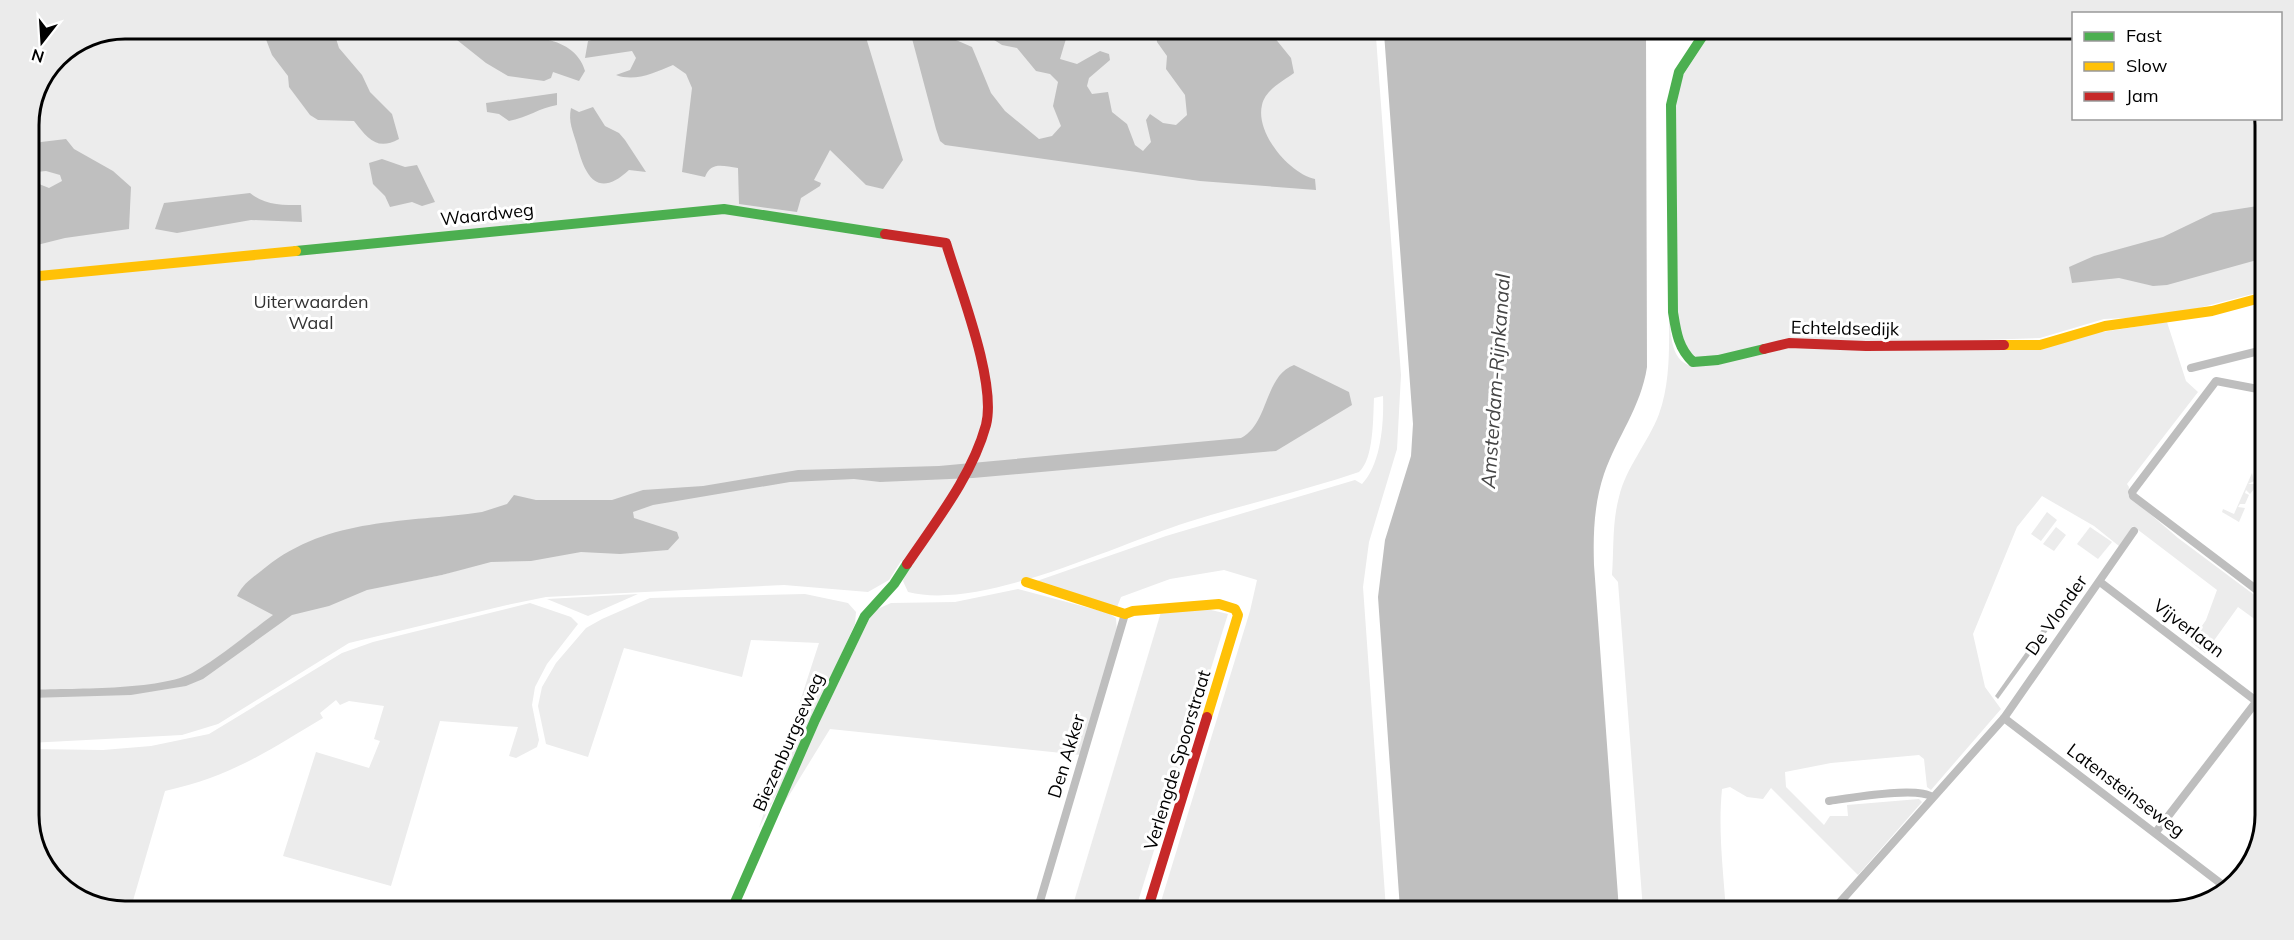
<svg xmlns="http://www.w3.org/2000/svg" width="2294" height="940" viewBox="0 0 2294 940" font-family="Mulish,sans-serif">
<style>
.green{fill:#ececec;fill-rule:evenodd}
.water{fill:#bfbfbf;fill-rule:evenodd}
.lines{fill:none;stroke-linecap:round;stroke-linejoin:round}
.street{stroke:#bebebe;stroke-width:8}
.fast{stroke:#4caf50;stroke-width:10}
.slow{stroke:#ffc107;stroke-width:10}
.jam{stroke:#c62828;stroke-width:10}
.labels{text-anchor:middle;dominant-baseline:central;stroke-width:6;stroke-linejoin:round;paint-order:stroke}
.street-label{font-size:18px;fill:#000;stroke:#fff}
.park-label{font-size:18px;fill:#333;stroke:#fff}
.water-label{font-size:20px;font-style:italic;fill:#444;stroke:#fff}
.rim{fill:none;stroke:#000;stroke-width:3}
</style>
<rect width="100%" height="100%" fill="#fff"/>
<g class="green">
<path d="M125,29L1355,33L1358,40L1373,34L1376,37L1401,375L1397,449L1369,542L1363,587L1386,909L1159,908L1250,611L1257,580L1224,570L1170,579L1121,597L1117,607L1034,582L1166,536L1355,480L1362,484C1381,464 1384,423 1383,396L1374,398C1373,417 1374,459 1359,472C1303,491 1245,504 1188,522C1115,545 982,611 908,592L903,581L909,563L901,561L889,580L868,592L784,585L546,597L507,605L349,643L218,724L182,735L29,743V119L57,57ZM479,564L442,575L378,587Z"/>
<path d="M1710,34L2073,35L2074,118L2265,119L2264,291L2168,316L2104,319L2040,338L1892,343L1834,340L1702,360L1691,356L1678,334L1675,107L1682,77Z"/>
<path d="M1669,308C1671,327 1668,361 1692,366L1792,346L2041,348L2089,334L2167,322L2186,381L2198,392L2127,484L2129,487L2128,495L2178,538L2261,600L2260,623L2238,607L2205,653L2191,642L2206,620L2217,590L2133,526L2119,546L2094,526L2042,496L2017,527L1973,634L1985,687L2001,709L1931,790L1927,787L1924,759L1919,755L1831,763L1785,772L1786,787L1824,825L1830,816H1848L1847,805L1919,799L1922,802L1858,875L1771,788L1763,799L1747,797L1730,787L1722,789C1718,829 1723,869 1726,910H1643L1618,582L1612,575C1614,549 1612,523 1619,497C1626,467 1648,443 1659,414C1671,381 1669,343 1669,308Z"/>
<path d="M2252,473L2254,481L2248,484H2258L2250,494L2246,490L2245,493L2249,495L2245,504H2240L2238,507L2245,508L2239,522L2222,512L2223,509L2234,514Z"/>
<path d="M2047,512L2057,520L2041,541L2031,534Z"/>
<path d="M2056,527L2066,535L2054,551L2043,544Z"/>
<path d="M2090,527L2112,542L2098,559L2077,544Z"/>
<path d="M1018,589L1108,613L1116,618L1117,632L1081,755L830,729L782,807L797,769L873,611L891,603L955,602Z"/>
<path d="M638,594L588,616L547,599Z"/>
<path d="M805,594L848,603L856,612L855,624L783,782L759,828L819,643L751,640L742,677L624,648L588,757L546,744L538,706L542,687L556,663L586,628L602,619L650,598Z"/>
<path d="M530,603L571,617L578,624L547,664L535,687L532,705L539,740L537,747L516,758L509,756L518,727L440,721L391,886L283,856L316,752L369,768L380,741L374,739L384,706L349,701L340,705L336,700L320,713L323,718C266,752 232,776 165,791L132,904H89L48,873L29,821V749L103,750L151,746L209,734L342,653L373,642Z"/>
<path d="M1207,609L1228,614L1136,908H1072L1161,612Z"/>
</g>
<g class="water">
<path d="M262,29H333L339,48L362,75L370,92L392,114L399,139C377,151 368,139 354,121L318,120L310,115L289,87L288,76L272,55Z"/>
<path d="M424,30H538L544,39C562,42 580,52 585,71L579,81L553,72L551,78L544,81L508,76L486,63L452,36L429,33Z"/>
<path d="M625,30H633L653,38V30L852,31L865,34L903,160L883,189L866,185L830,150L814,180L821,183L820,186L801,198L797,212L739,204L738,168C723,166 711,161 705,177L682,172L692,88L686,74L673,65C654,73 635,82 616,75L630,70L636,58L632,51L585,58L588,41Z"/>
<path d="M910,31H953L956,40L972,47L991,93L1005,111L1039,139L1052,136L1061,126L1053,106L1058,82L1050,74L1036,71L1017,48L1002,45L980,31L1068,32L1060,59L1077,64L1100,51L1109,54L1110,60L1089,78L1087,86L1092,94L1108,92L1112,112L1127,124L1135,145L1143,151L1151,142L1146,120L1150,114L1163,123L1176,125L1187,115L1185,95L1166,69L1167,56L1157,42L1156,32H1270L1291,58L1294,73C1283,81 1265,90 1262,105C1255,133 1290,174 1315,179L1316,190L1200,181L945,145L940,141L936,129Z"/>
<path d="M1384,33L1646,34L1647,367C1641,407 1617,437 1604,474C1594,504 1593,534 1594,565L1619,910L1400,909L1378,597L1385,540L1411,456L1413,424Z"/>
<path d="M557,93V105C539,108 529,117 509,121L499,114L487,112L486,103Z"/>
<path d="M593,107L605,126L619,133L625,140L646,172L629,170C598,199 585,177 577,145C573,131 568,122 571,108L579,112Z"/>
<path d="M66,139L74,149L113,171L131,187L129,229L65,238L29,247V147L41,142ZM46,171L60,175L62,181L49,188L34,182L32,179L36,172Z"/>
<path d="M382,159L405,167L417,165L435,202L422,206L412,202L390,207L385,196L373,184L369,163Z"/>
<path d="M250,193C265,205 282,205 301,205L302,222L251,220L177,233L155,229L164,203Z"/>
<path d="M2264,205V258L2167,285L2153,286L2119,278L2072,283L2069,267L2094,256L2163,237L2213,213Z"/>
<path d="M1294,365L1349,392L1352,405L1276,451L973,478L880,482L854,479L790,482L653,505L633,512L634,518L677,532L679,538L668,550L620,554L581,552L531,561L491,562L442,575L367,590L329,606L292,615L203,679L186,686L131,695L29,698V690C68,688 162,691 194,672C222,656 247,634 273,615L237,596C244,582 254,577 266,567C329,517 406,523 482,512L507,504L514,495L536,500H612L643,490L703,486L798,470L939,466L1241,438C1269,424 1264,376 1294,365Z"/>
<path d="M2057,608L2062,611L1998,699L1995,696Z"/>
</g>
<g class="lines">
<g class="street">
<path d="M2191,368L2263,350"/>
<path d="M2100,582L2260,704"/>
<path d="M2261,593L2133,496L2132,492L2216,381L2263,390"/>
<path d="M2004,718L2228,889"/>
<path d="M1829,801C1850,798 1917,786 1932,797"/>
<path d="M2156,832L2256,702"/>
<path d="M1038,908L1125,614"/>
<path d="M1833,910L2004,718L2134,531"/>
</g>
<g class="fast">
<path d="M1704,34L1679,72L1671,105L1673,312C1676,331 1678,348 1693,362L1718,360L1764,349"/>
<path d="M296,251L724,209L885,234"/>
<path d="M733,907L815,720L865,616L894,584L907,564"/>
</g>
<g class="slow">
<path d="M29,277L296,251"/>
<path d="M2004,345H2040L2105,326L2212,311L2264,297"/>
<path d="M1026,582L1125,614L1133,611L1219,604L1235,609L1238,615L1207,717"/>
</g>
<g class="jam">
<path d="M885,234L946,243C959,287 997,382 986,425C972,476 936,521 907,564"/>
<path d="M1764,349L1789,343L1866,346L2004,345"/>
<path d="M1148,908L1207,717"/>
</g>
</g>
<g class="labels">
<g class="street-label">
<text transform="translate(487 214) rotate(-6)">Waardweg</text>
<text transform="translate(1845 328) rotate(1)">Echteldsedijk</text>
<text transform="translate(2056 615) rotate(-55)">De Vlonder</text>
<text transform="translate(2189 628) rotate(37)">Vijverlaan</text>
<text transform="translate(788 742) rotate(-66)">Biezenburgseweg</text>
<text transform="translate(1066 756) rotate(-73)">Den Akker</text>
<text transform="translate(1177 760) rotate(-73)">Verlengde Spoorstraat</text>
<text transform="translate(2126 790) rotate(37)">Latensteinseweg</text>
</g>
<g class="park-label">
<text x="311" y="301">Uiterwaarden<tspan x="311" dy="21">Waal</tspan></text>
</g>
<g class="water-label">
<text transform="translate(1495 381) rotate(-86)">Amsterdam-Rijnkanaal</text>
</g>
</g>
<path d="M0 0H2294V940H0ZM125 39H2169A86 86 0 0 1 2255 125V815A86 86 0 0 1 2169 901H125A86 86 0 0 1 39 815V125A86 86 0 0 1 125 39Z" fill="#ebebeb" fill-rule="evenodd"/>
<path class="rim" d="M125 39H2169A86 86 0 0 1 2255 125V815A86 86 0 0 1 2169 901H125A86 86 0 0 1 39 815V125A86 86 0 0 1 125 39Z"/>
<rect x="2072" y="12" width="210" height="108" fill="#ffffff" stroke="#999999" stroke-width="1.5"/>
<rect x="2084" y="32" width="30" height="9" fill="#4caf50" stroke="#999999" stroke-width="1.5"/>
<text x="2126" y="42" font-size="18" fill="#000000">Fast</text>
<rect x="2084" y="62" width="30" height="9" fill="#ffc107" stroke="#999999" stroke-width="1.5"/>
<text x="2126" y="72" font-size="18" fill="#000000">Slow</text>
<rect x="2084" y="92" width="30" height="9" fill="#c62828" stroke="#999999" stroke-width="1.5"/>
<text x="2126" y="102" font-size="18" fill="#000000">Jam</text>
<g transform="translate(42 42) rotate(197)" stroke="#ffffff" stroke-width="4.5" paint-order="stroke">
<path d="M0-4.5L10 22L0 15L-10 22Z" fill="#000000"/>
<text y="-9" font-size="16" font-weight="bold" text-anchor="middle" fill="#000000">N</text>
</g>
</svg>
